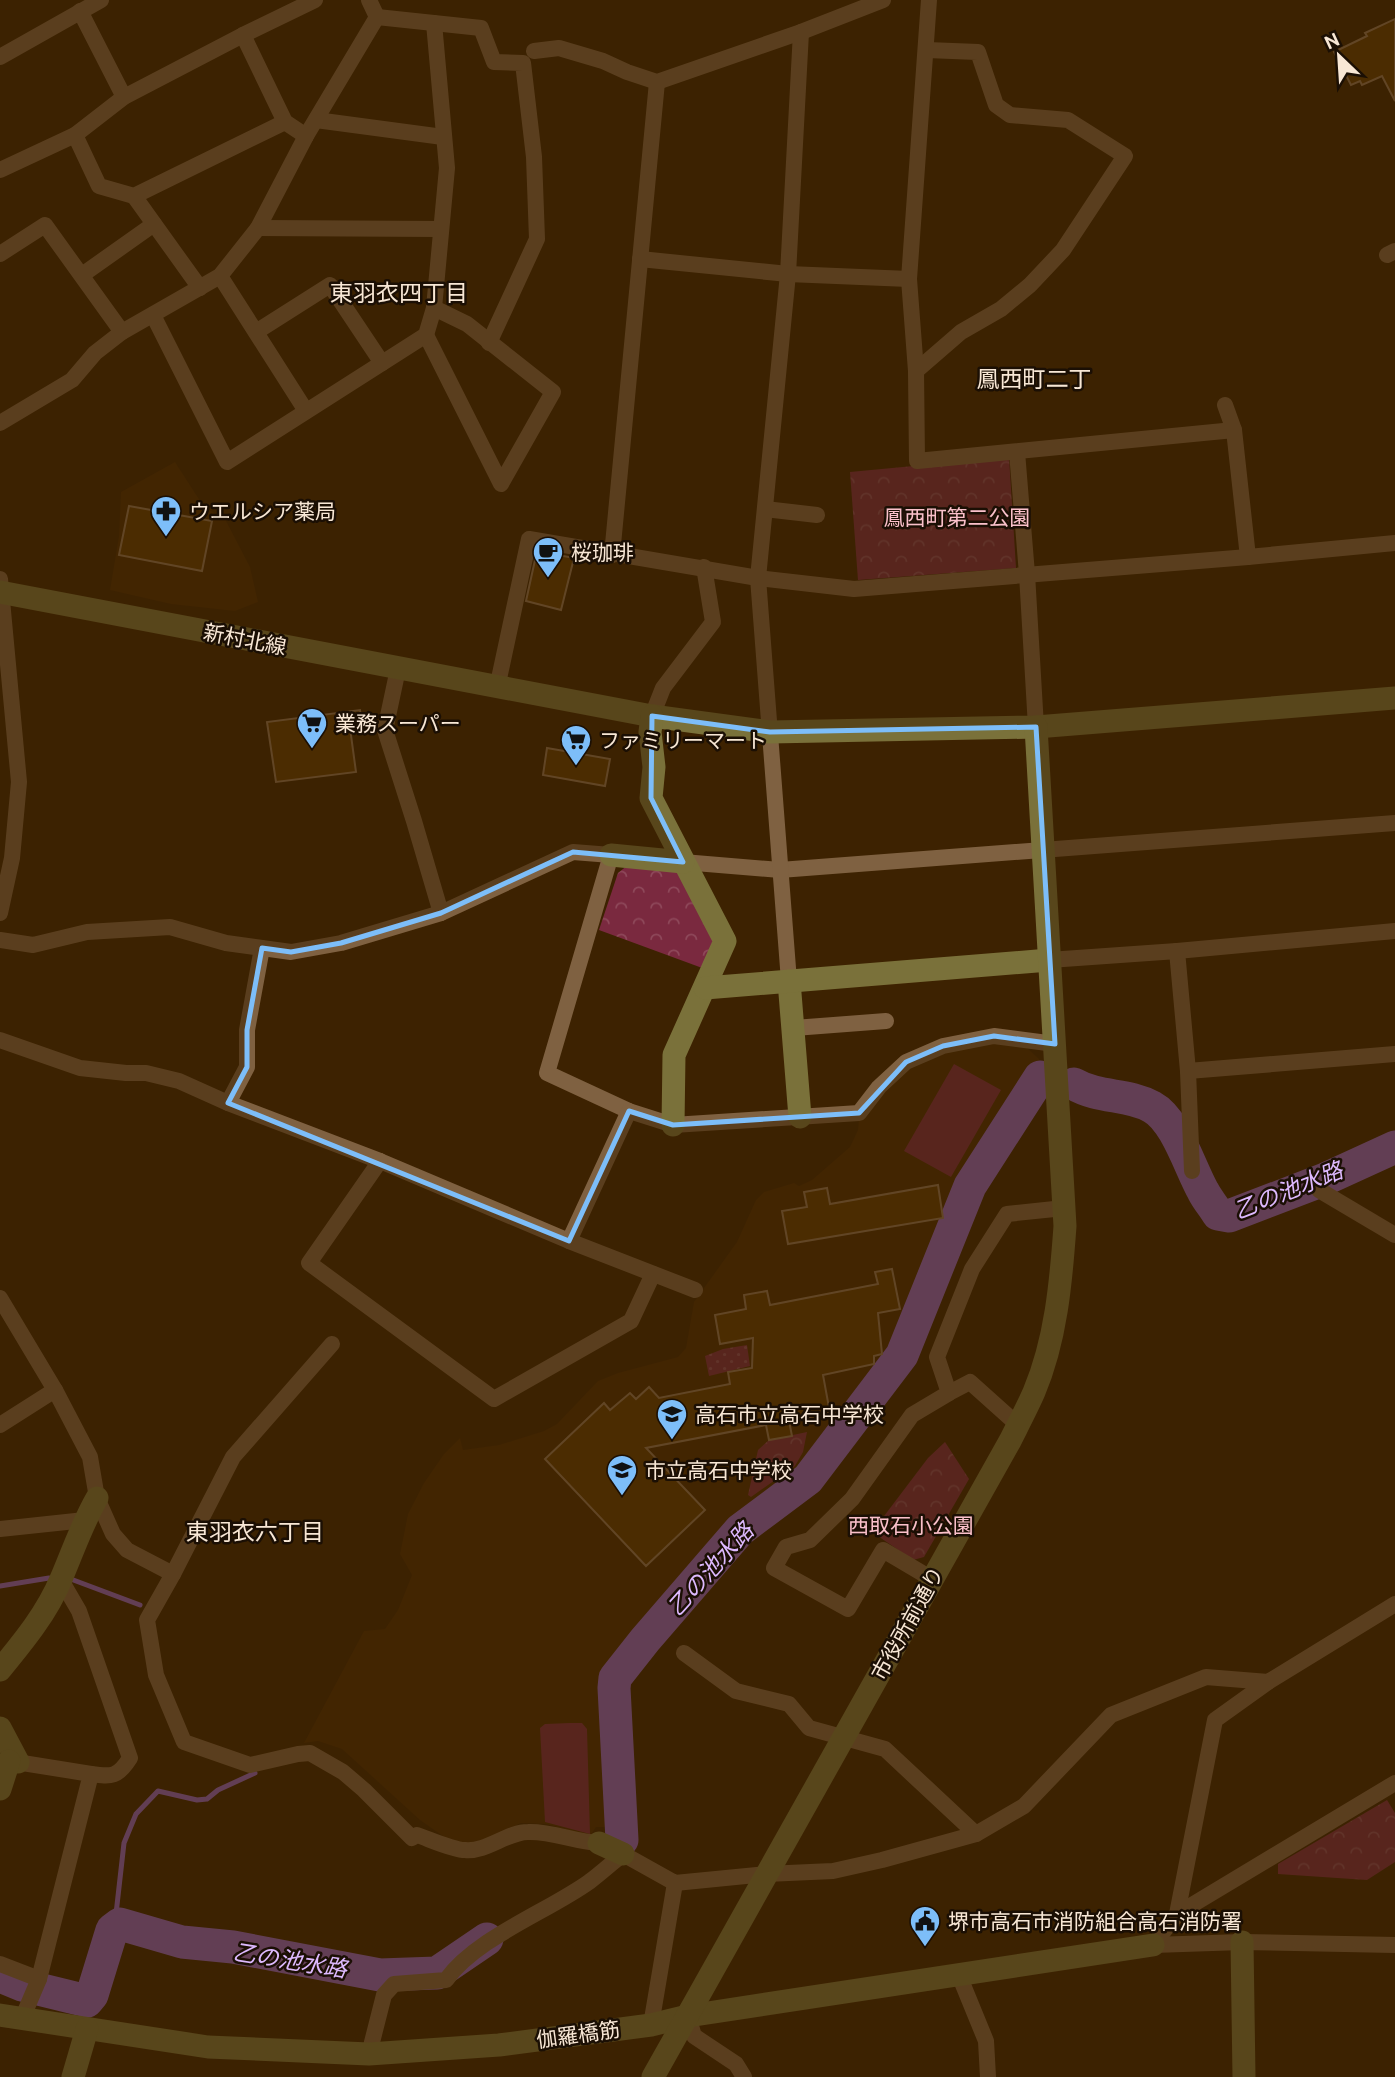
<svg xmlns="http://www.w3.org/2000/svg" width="1395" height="2077" viewBox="0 0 1395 2077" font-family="Ubuntu,'Noto Sans JP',sans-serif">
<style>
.built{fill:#492900}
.grass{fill:url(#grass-dots)}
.forest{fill:url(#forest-crowns)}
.pitch{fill:#7a293f}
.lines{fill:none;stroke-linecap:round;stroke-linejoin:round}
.stream{stroke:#9161b9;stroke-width:5}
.river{stroke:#9161b9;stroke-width:33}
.building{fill:#5e3800;stroke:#8f7050;stroke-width:2}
.street{stroke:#7f6141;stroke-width:16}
.secondary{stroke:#7a713a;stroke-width:23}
.marked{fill:none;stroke:#7dbef9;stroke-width:5;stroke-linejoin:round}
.labels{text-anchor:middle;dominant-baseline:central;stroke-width:5;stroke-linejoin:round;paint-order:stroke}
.poi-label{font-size:21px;fill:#f8e7d5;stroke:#1b0f04;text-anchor:start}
.park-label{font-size:21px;fill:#fac0ca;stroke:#1b0f04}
.street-label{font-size:21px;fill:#f8e7d5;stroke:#1b0f04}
.neighbourhood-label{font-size:23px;fill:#f8e7d5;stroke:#1b0f04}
.water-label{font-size:23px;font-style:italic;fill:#ddb9fe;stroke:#1b0f04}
</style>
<defs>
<pattern id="grass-dots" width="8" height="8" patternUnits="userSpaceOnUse" patternTransform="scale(1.75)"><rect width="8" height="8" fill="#7a293f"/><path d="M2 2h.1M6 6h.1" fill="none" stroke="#8e485a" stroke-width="1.8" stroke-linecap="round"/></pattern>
<pattern id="forest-crowns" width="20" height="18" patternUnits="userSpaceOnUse" patternTransform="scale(1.75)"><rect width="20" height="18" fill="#7a293f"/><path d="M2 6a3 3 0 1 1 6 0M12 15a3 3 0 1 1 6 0" fill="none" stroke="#8e485a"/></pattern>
</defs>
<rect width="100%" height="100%" fill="#3d2201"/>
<g class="built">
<path d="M175,462L204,507L225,519L250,567L258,602L235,611L171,604L110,590L119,536L121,492Z"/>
<path d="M990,1041L1024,1045L1039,1059V1074L969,1185L900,1353L807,1477L729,1537L615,1671L610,1682V1693L618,1827H596L590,1836L546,1824L521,1823L480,1842L464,1846L450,1841L420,1820L342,1749L318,1741L304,1743L364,1631L385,1629L398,1610L412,1575L400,1554L408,1514L424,1483L444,1454L460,1438L463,1450L499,1445L544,1431L557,1424L598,1381L618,1373L678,1357L686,1348L694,1302L737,1242L756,1200L764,1192L794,1183L799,1186L812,1180L850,1147L858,1130L859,1119L893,1077L964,1044Z"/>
</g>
<path class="grass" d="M747,1345L750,1366L709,1376L705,1356L723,1349Z"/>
<g class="forest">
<path d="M1009,457L1016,568L858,580L850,472Z"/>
<path d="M628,865L679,871L713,934L712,950L705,969L599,930L618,873Z"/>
<path d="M807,1432L803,1452L795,1466L751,1497L748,1495L758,1450L769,1440Z"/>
<path d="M945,1442L969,1479L924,1557L913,1560L872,1532L928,1458Z"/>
<path d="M1387,1800L1395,1813V1862L1367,1880L1278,1874V1864Z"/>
</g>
<g class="pitch">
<path d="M954,1064L1001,1090L951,1177L904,1151Z"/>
<path d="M570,1723H582L587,1729L590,1834L545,1822L540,1728L545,1724Z"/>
</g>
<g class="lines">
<g class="stream">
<path d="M68,1578L140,1605"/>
<path d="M0,1586L49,1578"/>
<path d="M120,1924L116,1914L124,1843L136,1814L158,1791L197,1800L207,1799L218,1790L255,1773"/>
</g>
<g class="river">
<path d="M1074,1084C1100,1099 1127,1093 1152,1107C1176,1120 1190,1168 1203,1191C1207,1199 1213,1206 1218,1214L1229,1216L1323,1180L1395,1147"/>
<path d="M622,1840L614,1688L615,1678L645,1640L740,1530L808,1479L902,1355L970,1186L1040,1077"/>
<path d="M0,1976L22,1985L87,2001L92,1995L112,1930L120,1924L182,1942L233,1947L380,1975L437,1973L487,1939"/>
</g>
</g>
<g class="building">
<path d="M1395,19V101L1382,76L1362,85L1360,81L1351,85L1334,52L1367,36L1365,33Z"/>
<path d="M129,506L212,521L202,571L119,555Z"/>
<path d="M537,551L574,558L561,610L526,601Z"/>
<path d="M360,710L362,727L350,728L356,772L276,782L267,722Z"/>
<path d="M547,748L610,759L605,786L543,775Z"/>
<path d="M938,1185L943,1218L788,1244L782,1211L807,1207L804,1192L827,1188L830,1204Z"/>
<path d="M892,1269L900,1309L878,1313L882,1354L874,1356V1364L823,1375L830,1413L789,1421L792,1436L769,1440L766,1425L646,1448L705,1510L646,1566L545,1459L604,1403L610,1410L630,1393L636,1399L649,1387L659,1398L730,1384L728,1372L752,1368L753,1338L720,1344L715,1315L746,1309L744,1295L767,1291L770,1305L878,1284L875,1272Z"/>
</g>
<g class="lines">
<g class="street">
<path d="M369,0L377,17"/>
<path d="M929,0L909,279L916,371L917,461L1234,430"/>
<path d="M80,11L124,97"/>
<path d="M377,17L481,28L494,62L523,63L534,157L537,239L489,343"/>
<path d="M243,35L285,122L306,136"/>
<path d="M534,51L559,48L603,61L627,72L657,82L801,32L883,0"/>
<path d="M0,57L101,0"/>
<path d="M316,120L443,137"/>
<path d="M75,135L99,186L134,196L285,122"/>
<path d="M0,170L75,135L124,97L243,35L315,0"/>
<path d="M134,196L200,288"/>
<path d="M258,228L441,229"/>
<path d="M0,254L45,225L122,332"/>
<path d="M1387,255L1395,251"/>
<path d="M640,259L788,274L909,279"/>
<path d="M82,275L154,224"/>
<path d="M220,276L306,411"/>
<path d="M153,315L227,462L426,335L434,308L447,168L434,23"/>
<path d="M256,332L330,285L382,363"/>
<path d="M426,335L501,484L553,392L467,324L434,308"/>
<path d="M916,371L961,332L1001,309L1030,285L1063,250L1125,156L1068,120L1010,115L996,105L978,52L927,50"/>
<path d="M1225,405L1234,430L1248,557"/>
<path d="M0,423L72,380L95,353L122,332L220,276L258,228L306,136L377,17"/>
<path d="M1017,452L1027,574L1036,727"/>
<path d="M765,509L817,515"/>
<path d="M612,555L657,82"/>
<path d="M0,579L19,782L12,858L0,913"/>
<path d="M398,669L385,730L414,821L441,913"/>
<path d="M497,688L529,539L758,578L854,589L1248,557L1395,543"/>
<path d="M652,716L663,688L713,622L704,567"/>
<path d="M683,862L780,870L1395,823"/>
<path d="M0,940L33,945L87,932L170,927L226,943L291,952L341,943L441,913L573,852L611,855L547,1073L629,1111L673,1125L859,1113L879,1087L906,1062L943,1046L994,1036L1055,1044"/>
<path d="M1177,951L1188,1071L1192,1171"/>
<path d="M1049,960L1177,951L1395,931"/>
<path d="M789,981L758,578L788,274L801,32"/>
<path d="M794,1028L886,1021"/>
<path d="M0,1040L80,1068L126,1073H146L179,1081L228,1103L380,1161L569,1241L695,1290"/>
<path d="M1188,1071L1395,1054"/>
<path d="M228,1103L247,1067V1030L262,948"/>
<path d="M380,1161L309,1263L494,1399L631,1321L653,1274"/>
<path d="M1319,1190L1395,1235"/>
<path d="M569,1241L629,1111"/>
<path d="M0,1298L55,1390L90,1457L97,1498L113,1534L127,1550L173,1574L147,1620L156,1675L184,1742L250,1765L298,1754L310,1753L343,1772L364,1790L412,1838L417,1835C429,1839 453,1850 465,1850C487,1852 507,1832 528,1832C552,1831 575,1842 599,1843"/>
<path d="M949,1393L970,1382L1018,1425"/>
<path d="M0,1425L55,1390"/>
<path d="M0,1529L85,1520"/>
<path d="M173,1574L233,1457L332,1344"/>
<path d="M932,1579L883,1550L848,1609L774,1568L786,1547L810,1540L852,1499L912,1415L949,1393L937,1357L972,1269L1007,1214L1064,1208"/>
<path d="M61,1580L79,1611L130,1758C118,1777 112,1777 91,1774"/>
<path d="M684,1653L736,1691L789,1704L809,1728L885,1749L976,1834"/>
<path d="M10,1761L91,1774L39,1979L22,2019"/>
<path d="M1177,1914L1215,1720L1268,1682"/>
<path d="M1153,1945L1177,1914L1395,1783"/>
<path d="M1153,1945L1242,1942L1395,1945"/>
<path d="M0,1964L39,1979"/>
<path d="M959,1975L986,2041L988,2077"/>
<path d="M688,2016L694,2036L736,2064L744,2077"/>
<path d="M651,2025L675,1883"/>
<path d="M369,2054L384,1995L394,1984L446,1980C476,1938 547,1912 589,1882C601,1873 612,1863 623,1854L675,1883L766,1874L833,1871L882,1860L976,1834L1024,1806L1111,1715L1206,1677L1268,1682L1395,1604"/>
</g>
<g class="secondary">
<path d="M0,592L652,716L770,732L1036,727L1395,698"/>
<path d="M652,716L650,732L654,767L651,798L725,941L674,1055L673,1125"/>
<path d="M611,855L683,862"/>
<path d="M789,981L800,1117"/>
<path d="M705,988L1049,960"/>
<path d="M0,1670C23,1642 47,1613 61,1579C73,1551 82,1524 97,1498"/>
<path d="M0,1728L18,1762"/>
<path d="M0,1789L9,1761"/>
<path d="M599,1843L623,1854"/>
<path d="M1242,1942L1244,2077"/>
<path d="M0,2015L208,2047L369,2054L499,2045L651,2025L688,2016L1153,1945"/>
<path d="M73,2077L87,2029"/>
<path d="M653,2077L1010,1441C1018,1425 1027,1408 1034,1392C1056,1340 1061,1282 1065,1226L1036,727"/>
</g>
</g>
<path d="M0 0H1395V2077H0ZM652,716L770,732L1036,727L1055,1044L994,1036L943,1046L906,1062L859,1113L673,1125L629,1111L569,1241L228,1103L247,1067V1030L262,948L291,952L341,943L441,913L573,852L683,862L651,798Z" fill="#3d2201" fill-opacity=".55" fill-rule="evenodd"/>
<path class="marked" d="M652,716L770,732L1036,727L1055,1044L994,1036L943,1046L906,1062L859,1113L673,1125L629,1111L569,1241L228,1103L247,1067V1030L262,948L291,952L341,943L441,913L573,852L683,862L651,798Z"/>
<defs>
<g id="pharmacy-pin" transform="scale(1.575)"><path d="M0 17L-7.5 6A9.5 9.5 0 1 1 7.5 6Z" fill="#7dbef9" stroke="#1b0f04"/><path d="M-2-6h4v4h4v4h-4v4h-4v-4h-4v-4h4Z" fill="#111"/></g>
<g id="cafe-pin" transform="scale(1.575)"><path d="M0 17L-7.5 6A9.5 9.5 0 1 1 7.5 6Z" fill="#7dbef9" stroke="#1b0f04"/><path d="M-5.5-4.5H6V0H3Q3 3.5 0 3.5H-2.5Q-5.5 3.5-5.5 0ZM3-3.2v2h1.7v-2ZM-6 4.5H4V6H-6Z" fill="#111"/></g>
<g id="supermarket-pin" transform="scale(1.575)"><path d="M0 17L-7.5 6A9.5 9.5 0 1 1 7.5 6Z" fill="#7dbef9" stroke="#1b0f04"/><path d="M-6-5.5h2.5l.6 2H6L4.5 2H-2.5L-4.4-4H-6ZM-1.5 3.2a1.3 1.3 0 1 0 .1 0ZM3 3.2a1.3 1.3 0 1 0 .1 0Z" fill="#111"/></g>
<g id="school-pin" transform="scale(1.575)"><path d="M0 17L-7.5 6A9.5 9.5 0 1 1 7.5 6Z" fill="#7dbef9" stroke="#1b0f04"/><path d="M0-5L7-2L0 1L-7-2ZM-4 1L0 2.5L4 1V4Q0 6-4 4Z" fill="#111"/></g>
<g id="civic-pin" transform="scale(1.575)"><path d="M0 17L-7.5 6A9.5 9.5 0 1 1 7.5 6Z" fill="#7dbef9" stroke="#1b0f04"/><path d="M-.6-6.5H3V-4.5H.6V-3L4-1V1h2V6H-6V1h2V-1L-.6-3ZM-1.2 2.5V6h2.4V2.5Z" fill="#111"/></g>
</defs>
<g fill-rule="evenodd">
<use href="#pharmacy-pin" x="166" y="511"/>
<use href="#cafe-pin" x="548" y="552"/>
<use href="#supermarket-pin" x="312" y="723"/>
<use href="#supermarket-pin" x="576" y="740"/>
<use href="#school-pin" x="672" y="1414"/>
<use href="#school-pin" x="622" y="1470"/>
<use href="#civic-pin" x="925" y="1921"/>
</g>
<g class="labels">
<g class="poi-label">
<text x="189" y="511">ウエルシア薬局</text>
<text x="571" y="552">桜珈琲</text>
<text x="335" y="723">業務スーパー</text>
<text x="599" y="740">ファミリーマート</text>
<text x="695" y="1414">高石市立高石中学校</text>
<text x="645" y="1470">市立高石中学校</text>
<text x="948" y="1921">堺市高石市消防組合高石消防署</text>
</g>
<g class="park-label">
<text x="957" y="517">鳳西町第二公園</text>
<text x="911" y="1525">西取石小公園</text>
</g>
<g class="street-label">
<text transform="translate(245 639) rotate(11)">新村北線</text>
<text transform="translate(907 1623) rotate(-61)">市役所前通り</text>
<text transform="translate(578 2034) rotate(-8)">伽羅橋筋</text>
</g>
<g class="neighbourhood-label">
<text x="399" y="292">東羽衣四丁目</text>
<text x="1034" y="378">鳳西町二丁</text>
<text x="255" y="1531">東羽衣六丁目</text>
</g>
<g class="water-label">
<text transform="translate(1288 1190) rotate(-22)">乙の池水路</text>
<text transform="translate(710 1569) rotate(-48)">乙の池水路</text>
<text transform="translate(290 1960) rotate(9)">乙の池水路</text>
</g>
</g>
<g transform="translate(1339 56) rotate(335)" stroke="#1b0f04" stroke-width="5" paint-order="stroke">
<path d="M0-5L12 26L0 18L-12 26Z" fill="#f8e7d5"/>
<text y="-10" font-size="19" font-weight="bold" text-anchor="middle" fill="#f8e7d5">N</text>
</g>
</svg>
